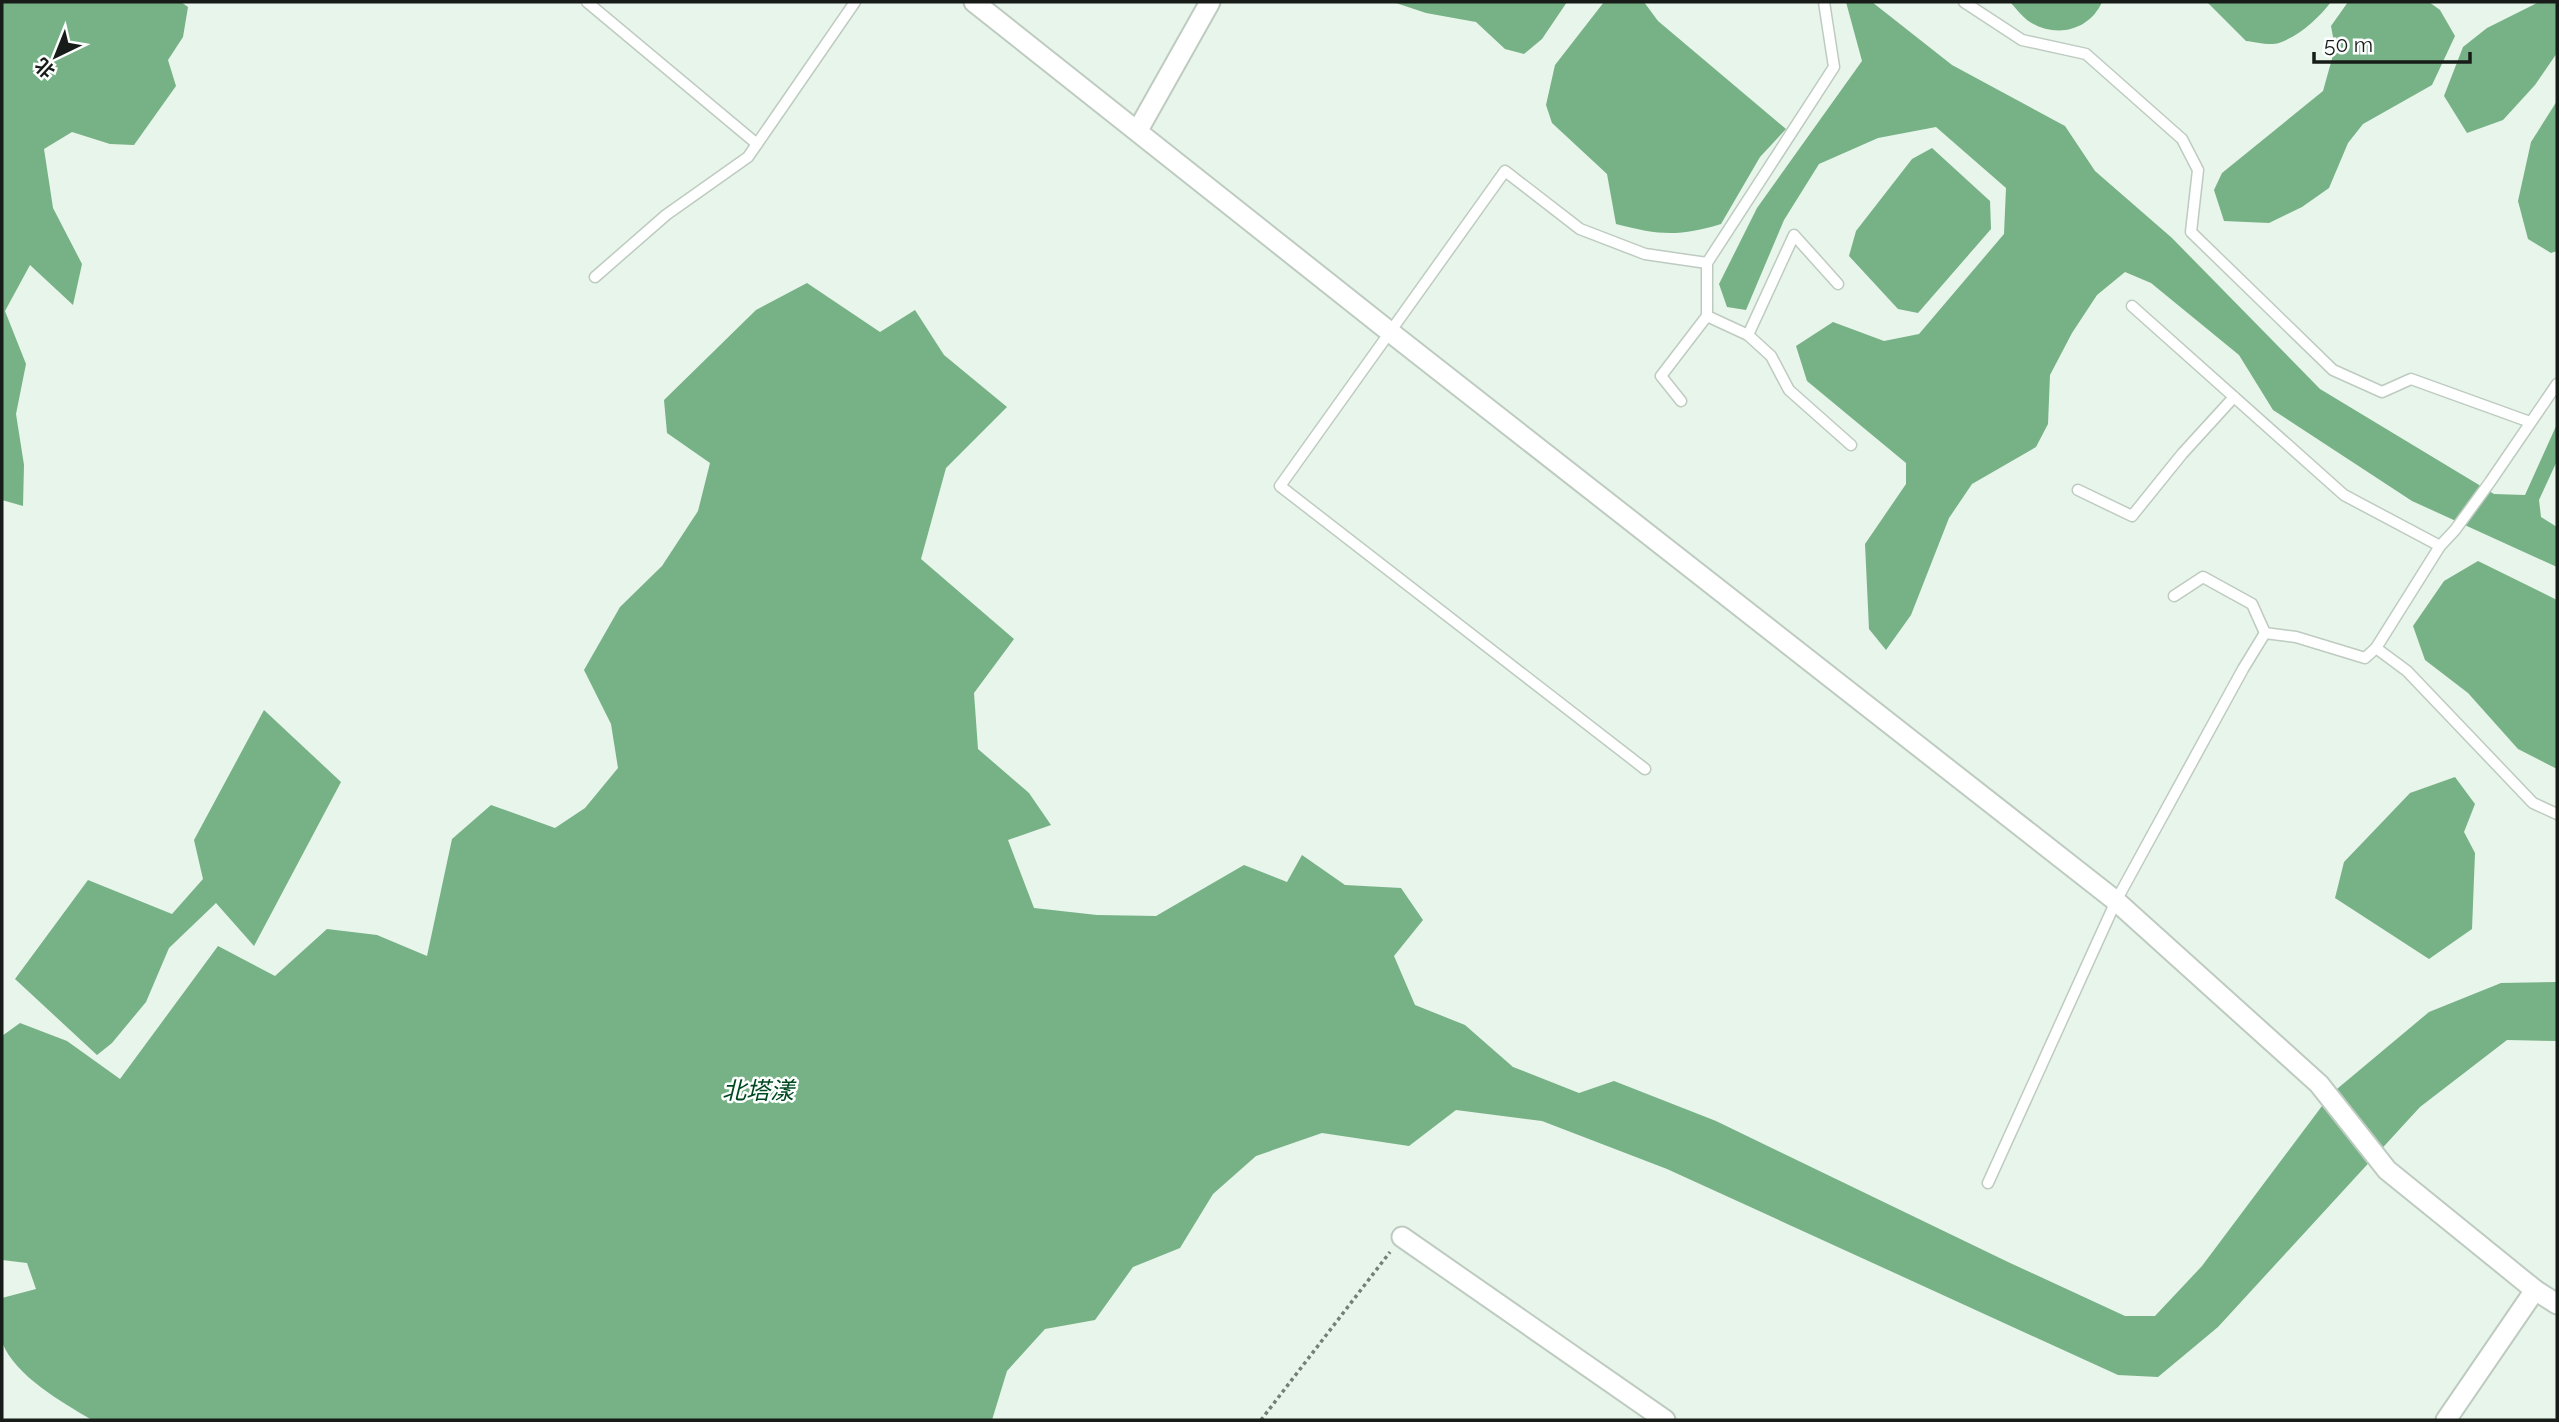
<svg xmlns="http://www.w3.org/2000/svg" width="2559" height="1422" viewBox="0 0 2559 1422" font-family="Raleway,'Noto Sans SC',sans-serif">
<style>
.water{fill:#77b186}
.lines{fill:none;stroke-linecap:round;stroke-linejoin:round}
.lane-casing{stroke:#becbc0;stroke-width:13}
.street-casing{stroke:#becbc0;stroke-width:23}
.path{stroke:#757e77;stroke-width:3.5;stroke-dasharray:3.5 3.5;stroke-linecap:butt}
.lane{stroke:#fff;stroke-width:10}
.street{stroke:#fff;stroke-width:19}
.labels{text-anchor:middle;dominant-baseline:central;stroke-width:5;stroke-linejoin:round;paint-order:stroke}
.water-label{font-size:24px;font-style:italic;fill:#004820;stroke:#fcfffd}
</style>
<rect width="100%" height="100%" fill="#e7f5ea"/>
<g class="water">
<path d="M2,2H181L188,7L183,37L168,60L176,86L134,145L110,144L72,132L44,149L53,208L82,264L73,305L30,265L5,311L26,364L16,414L24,465L23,506L2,500Z"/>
<path d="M1393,2H1567L1542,39L1524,54L1505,49L1476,22L1426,13Z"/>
<path d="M1604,2H1644L1658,21L1786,129L1760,157L1721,224C1679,237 1658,235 1616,224L1607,174L1552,123L1546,105L1555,65Z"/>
<path d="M1846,2H1872L1952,65L2065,126L2095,171L2172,238L2320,389L2494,494L2525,495L2557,424V461L2539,500L2541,517L2557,527V567L2412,501L2273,410L2239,355L2151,283L2125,272L2097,295L2072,333L2050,375L2048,424L2036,447L1972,484L1949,518L1911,615L1886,650L1869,629L1865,544L1906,484V463L1807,381L1796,346L1833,322L1884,341L1919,334L2004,234L2006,188L1936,127L1878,138L1819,164L1784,220L1746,310L1727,307L1719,284L1757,208L1862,61Z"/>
<path d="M2010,2H2102C2089,31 2056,38 2030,22C2022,17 2016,8 2010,2Z"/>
<path d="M2207,2H2331C2319,18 2299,36 2279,43C2270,46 2255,42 2246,41Z"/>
<path d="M2348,2H2429L2440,10L2455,36L2432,85L2363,124L2348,143L2329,188L2302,207L2269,223L2224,221L2214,190L2222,173L2323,91L2335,48L2331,26Z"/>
<path d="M2539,2H2557V53L2535,85L2503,120L2467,133L2444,96L2463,47L2487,28Z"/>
<path d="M2557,101V251L2551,253L2528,239L2518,201L2531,142Z"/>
<path d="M1932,148L1990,201L1991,229L1918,313L1898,309L1849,256L1856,231L1912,159Z"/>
<path d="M807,283L880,332L915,310L944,355L1007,407L946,468L921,559L1014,639L974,693L978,749L1029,793L1051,825L1008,840L1034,908L1097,915L1156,916L1244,865L1287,882L1302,855L1345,885L1401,888L1423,920L1394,956L1415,1005L1465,1025L1513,1067L1579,1093L1614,1081L1716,1121L2008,1262L2125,1316H2155L2202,1266L2331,1094L2429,1012L2501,983L2557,982V1041L2507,1040L2420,1107L2218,1327L2158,1377L2118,1375L1667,1169L1542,1121L1456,1110L1409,1146L1322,1133L1256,1156L1213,1194L1180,1248L1133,1267L1095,1320L1045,1329L1007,1371L992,1420H92C62,1402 15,1376 2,1342C0,1330 2,1310 2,1298L36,1289L27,1263L2,1260V1036L20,1023L67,1041L120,1079L218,946L275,976L327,929L377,935L427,956L452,839L491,805L555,828L585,808L618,768L611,724L584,670L620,607L662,566L698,511L710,463L667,433L664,400L756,310Z"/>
<path d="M2478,561L2557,600V769L2518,749L2468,693L2425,660L2413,626L2444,581Z"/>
<path d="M264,710L341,782L254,946L216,903L169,948L146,1002L112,1043L97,1055L15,979L88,880L172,914L203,879L194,840Z"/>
<path d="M2455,777L2475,804L2464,832L2475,853L2472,929L2429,959L2335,898L2344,862L2410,793Z"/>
</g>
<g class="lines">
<g class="lane-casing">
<g id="lane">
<path d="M587,2L757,144"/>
<path d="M1964,2L2022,40L2086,54L2182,139L2198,170L2191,232L2333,370L2382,392L2411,379L2530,422"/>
<path d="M595,277L666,215L748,157L855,2"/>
<path d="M2132,306L2344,495L2440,546"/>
<path d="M1707,316L1748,335L1771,356L1789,390L1851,445"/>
<path d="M1748,335L1794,235L1838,284"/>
<path d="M2557,384L2490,482L2455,530L2440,546L2376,648L2407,671L2533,803L2557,814"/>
<path d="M1681,401L1661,376L1707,316V263L1834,67L1824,2"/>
<path d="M2078,490L2132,516L2182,454L2234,397"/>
<path d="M2174,596L2203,577L2252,604L2265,633"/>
<path d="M1645,769L1280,486L1505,171L1580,229L1645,254L1707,263"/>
<path d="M1988,1183L2116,901L2243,669L2265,633L2296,637L2365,658L2376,648"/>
</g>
</g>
<g class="street-casing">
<g id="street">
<path d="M974,2L1390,332L2116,901L2319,1084L2387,1170L2535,1290L2557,1304"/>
<path d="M1138,130L1210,2"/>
<path d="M1402,1237L1665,1420"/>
<path d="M2446,1420L2535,1290"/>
</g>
</g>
<path class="path" d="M1261,1420L1390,1252"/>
<use href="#lane" class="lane"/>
<use href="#street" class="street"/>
</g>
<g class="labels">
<g class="water-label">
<text x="758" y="1090">北塔漾</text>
</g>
</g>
<rect width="2559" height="1422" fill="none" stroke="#171c18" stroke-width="7"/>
<g transform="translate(56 56) rotate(223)" stroke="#fcfffd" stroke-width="5" paint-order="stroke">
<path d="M0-5L12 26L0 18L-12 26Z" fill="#171c18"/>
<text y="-10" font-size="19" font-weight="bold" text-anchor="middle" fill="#171c18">北</text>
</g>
<path d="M2314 52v10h156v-10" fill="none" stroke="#171c18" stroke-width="3.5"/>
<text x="2324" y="52" font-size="21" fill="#171c18" stroke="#fcfffd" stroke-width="5" paint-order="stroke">50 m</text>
</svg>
